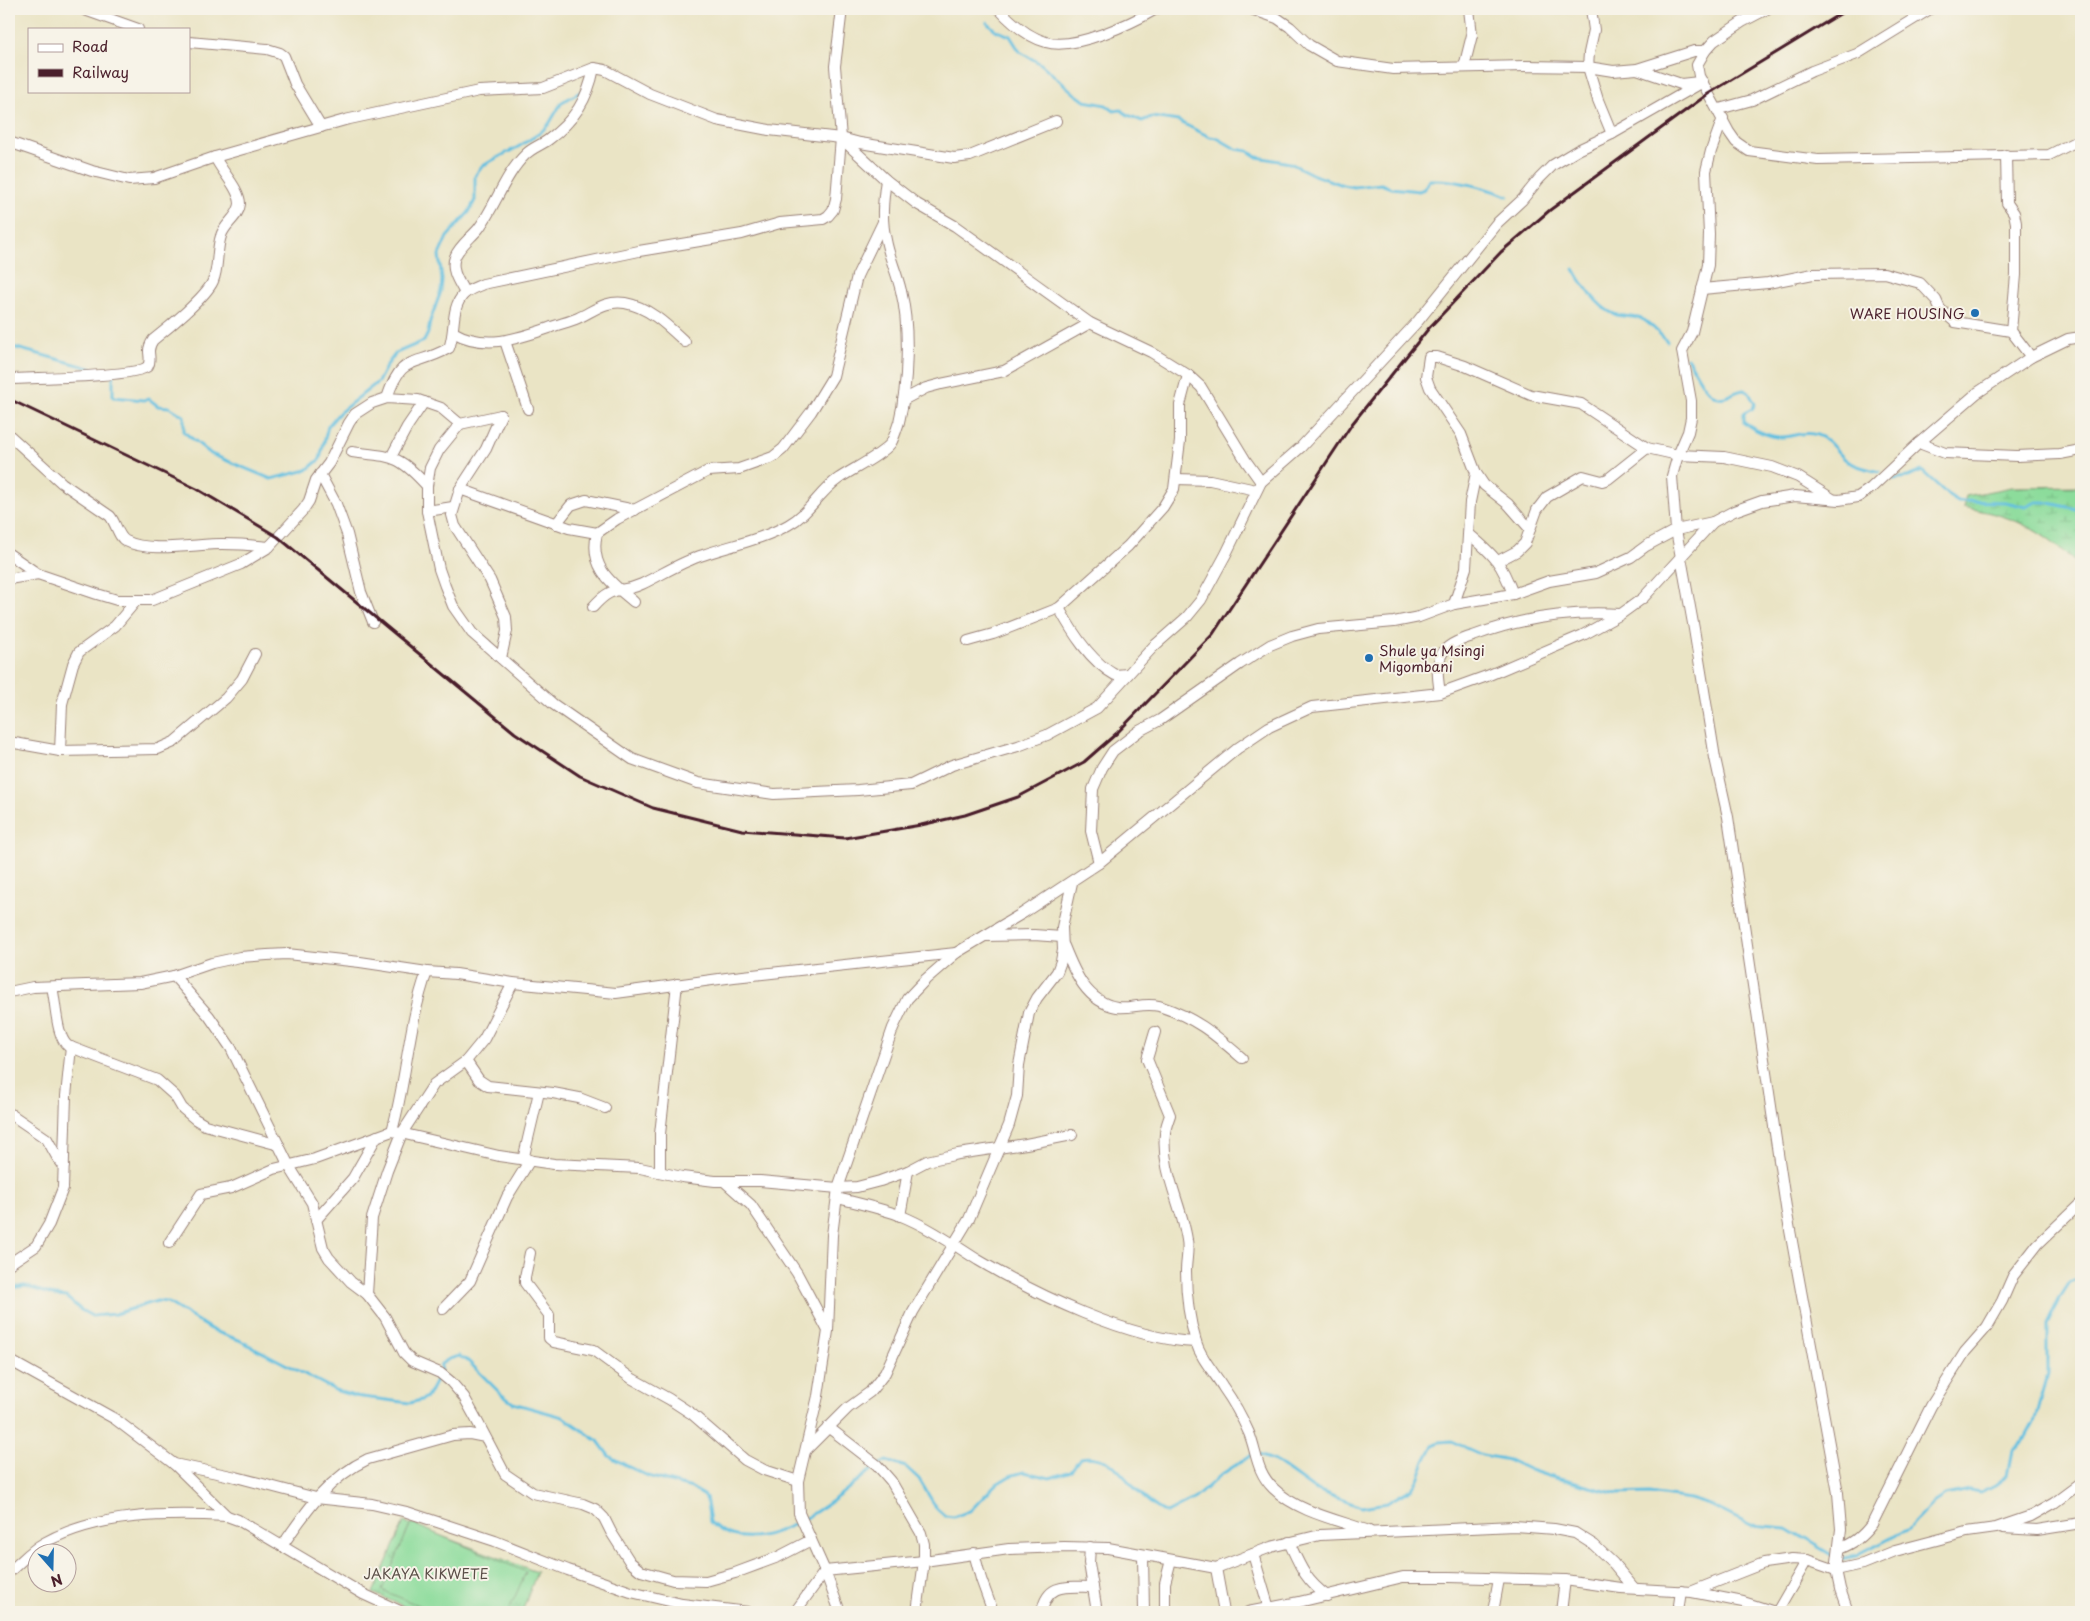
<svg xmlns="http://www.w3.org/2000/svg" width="2090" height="1621" viewBox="0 0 2090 1621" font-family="'Playpen Sans',sans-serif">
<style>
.grass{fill:url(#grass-tufts);stroke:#6b7e63}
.wetland{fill:url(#wetland-marsh);stroke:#6b7e63}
.garden{fill:#8cdc9b;stroke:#6b7e63}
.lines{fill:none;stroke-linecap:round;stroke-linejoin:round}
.stream{stroke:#62bfe0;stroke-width:3}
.street-casing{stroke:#9a8278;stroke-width:12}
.street{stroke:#fff;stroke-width:10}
.rail{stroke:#4a1f2b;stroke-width:3}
.poi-dot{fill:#1f6fb2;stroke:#f7f3e8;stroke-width:2}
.labels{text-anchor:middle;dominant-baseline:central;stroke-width:4;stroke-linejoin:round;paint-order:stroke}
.poi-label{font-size:14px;fill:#4a1f2b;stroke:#f7f3e8;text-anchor:end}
.park-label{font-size:14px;fill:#5a4e47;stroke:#f7f3e8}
</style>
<defs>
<pattern id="grass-tufts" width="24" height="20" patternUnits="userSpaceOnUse" patternTransform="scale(1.25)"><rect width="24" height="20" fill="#8cdc9b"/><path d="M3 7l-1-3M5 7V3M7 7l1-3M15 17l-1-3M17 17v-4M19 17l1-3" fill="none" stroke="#7abc86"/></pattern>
<pattern id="wetland-marsh" width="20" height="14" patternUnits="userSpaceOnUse" patternTransform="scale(1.25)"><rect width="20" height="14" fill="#8cdc9b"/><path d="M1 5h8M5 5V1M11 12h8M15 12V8" fill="none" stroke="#7abc86"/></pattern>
</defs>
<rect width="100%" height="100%" fill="#f7f3e8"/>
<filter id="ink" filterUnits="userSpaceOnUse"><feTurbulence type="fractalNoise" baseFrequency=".02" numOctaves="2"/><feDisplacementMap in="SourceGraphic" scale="10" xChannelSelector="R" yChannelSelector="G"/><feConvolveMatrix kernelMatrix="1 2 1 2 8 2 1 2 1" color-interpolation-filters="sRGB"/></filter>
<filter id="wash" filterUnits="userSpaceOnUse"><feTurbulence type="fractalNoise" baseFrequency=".0096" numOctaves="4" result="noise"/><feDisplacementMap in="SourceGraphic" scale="20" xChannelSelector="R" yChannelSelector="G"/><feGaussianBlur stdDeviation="1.12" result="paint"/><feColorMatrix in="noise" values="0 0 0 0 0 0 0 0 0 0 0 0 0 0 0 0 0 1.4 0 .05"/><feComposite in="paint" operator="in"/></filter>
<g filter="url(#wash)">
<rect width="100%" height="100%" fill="#eae4c5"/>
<path class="grass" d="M404,1522L537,1572L522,1612H417L373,1593Z"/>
<path class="wetland" d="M2081,486V568C2064,551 2044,534 2022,524C2004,515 1982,511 1963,507L1966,496L2012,487Z"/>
<path class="garden" d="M411,1523L526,1572L508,1612H434L382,1590Z"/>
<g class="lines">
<g class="stream">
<path d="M987,22L995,30L1010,36L1020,52L1041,64L1075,94L1085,101L1106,105L1114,111L1121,110L1128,115L1142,121L1152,117L1178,121L1210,137L1217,138L1236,149L1248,151L1257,157L1290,163L1314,175L1343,185L1354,187L1381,184L1391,188L1419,191L1424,189L1429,180C1456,179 1482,187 1508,196"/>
<path d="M1574,269C1583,285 1599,310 1617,315C1625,317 1637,316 1644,320C1652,325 1660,335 1667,341"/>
<path d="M9,346L101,371"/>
<path d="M1687,358C1695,368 1707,402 1725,397C1731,395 1736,391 1744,390L1749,393L1755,404L1752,409L1744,413V423C1754,430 1771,438 1783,437C1795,436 1805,431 1817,435C1830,439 1836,452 1846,460C1855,467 1868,469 1879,472"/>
<path d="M113,376V397L144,400L149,399L158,406L169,407L184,416V432L211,454L271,479L307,470L320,459L328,426L339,413L378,382L387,365L396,353L424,341L428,333L430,321L441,291L442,280L439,255L447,237L469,212L475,200V176L481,167L493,160L518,147L540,133L549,124L562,102L584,90"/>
<path d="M1893,479L1908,477L1922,471L1947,494L1958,501L2005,502L2026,507L2036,502H2045L2081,510"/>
<path d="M9,1288L25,1286L56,1296L66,1297L81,1310L92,1316L115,1314L157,1301L167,1302L214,1331L239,1340L335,1390L354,1396L410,1403L421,1400L428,1396L440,1373L441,1364L449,1359L459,1356L468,1361L502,1395L513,1403L563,1417L598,1441L609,1456L629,1467L648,1476L692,1488L706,1497L710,1522C746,1557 800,1524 833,1500C851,1488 866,1471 886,1461L906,1467L919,1479L937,1509L945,1516L954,1517L970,1511L995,1485L1010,1476L1024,1472L1050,1478L1071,1471L1080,1458C1090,1456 1106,1459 1114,1466C1132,1483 1144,1503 1167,1513L1195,1498L1222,1474L1253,1454"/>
<path d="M1259,1455L1275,1461L1314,1489L1361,1507L1387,1503L1411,1489L1418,1479L1425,1461L1433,1445L1440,1442L1451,1441L1482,1455L1509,1460L1530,1470L1548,1476L1617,1494L1649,1493L1690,1499L1710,1505L1750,1525L1787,1528L1838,1559L1857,1556L1908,1529L1933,1503L1945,1495L1969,1490L1981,1492L1995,1485L2007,1476L2012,1450L2026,1438L2034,1423L2047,1374V1325L2059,1299L2070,1282L2081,1278"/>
</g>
</g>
</g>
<g filter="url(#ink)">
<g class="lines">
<g class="street-casing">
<g id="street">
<path d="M82,9L138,29"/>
<path d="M842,9L835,66L841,138L886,180L917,204L955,226L1090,323L1151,352L1188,375L1201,387L1246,461L1261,482"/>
<path d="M999,9C1012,23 1028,37 1046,42C1074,51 1132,23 1156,9"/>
<path d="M1251,9L1277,18L1290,27L1309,45L1337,61L1393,69L1525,66L1588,67L1613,71L1637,69L1694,51H1705"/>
<path d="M1591,9L1594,30L1589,53L1588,67L1598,100L1612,134"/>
<path d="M1767,9L1742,22L1714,41L1705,51L1697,65L1699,76L1729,132L1736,142L1749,151L1818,160L2049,155L2081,139"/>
<path d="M189,42L267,49L280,53L284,56L295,84L321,127"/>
<path d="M1464,67L1472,35L1469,9"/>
<path d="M1637,69L1681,84L1699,82"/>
<path d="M1719,109L1752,100L1812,71L1857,54L1930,9"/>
<path d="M1723,118L1711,151L1706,171L1709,234L1708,265L1692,332L1682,351L1691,401V418L1688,432L1678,455L1672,476L1676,530L1694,629L1715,758L1728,817L1787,1214L1838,1493L1841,1529L1836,1570L1840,1589L1848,1612"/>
<path d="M9,142L92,171L129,180L154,178L215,157L345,120L479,91L543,88L594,68L605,70L650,94L717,120L769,130L841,138L860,143L954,158L970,156L1056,121"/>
<path d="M2006,155L2007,203L2014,213L2016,223V275L2011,331"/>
<path d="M1702,289L1768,283L1813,274L1884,273L1920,283L1936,300L1940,309L1955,322L2011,331L2031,357"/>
<path d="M465,293C459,282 450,270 455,257C459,246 472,237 479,228C496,205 505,174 526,154C532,148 541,145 548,140C574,121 588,99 594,68"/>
<path d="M453,332C484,350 517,339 549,328C559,324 569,322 578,318C594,311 605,300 625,303C649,307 668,326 685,342"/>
<path d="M505,341L528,409"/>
<path d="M9,379C29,378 139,377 148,366C151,361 149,356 149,351C149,347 151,343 153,340C167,329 206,297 213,281C219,267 216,251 221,236C224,224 239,217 240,204C240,189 221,171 215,157"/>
<path d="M387,398C402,352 414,368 449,348C456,331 450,308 464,294C469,289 477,287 483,284L639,251L742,234L780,223L823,219L828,216L833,210L836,199L841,138"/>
<path d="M903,400L926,388L941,384L1004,371L1090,323"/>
<path d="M501,415L486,449L460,489L452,515L455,526L490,580L506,617L507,631L501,658"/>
<path d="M460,424L439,450L430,468L427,486V511L439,569L445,586L453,606L472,633L553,704L632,759L698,783L774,794L858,790L911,785L952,765L1018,746L1047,735L1097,708L1153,647L1187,617L1201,600L1226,554L1261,482L1301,447L1418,321L1496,224L1522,200L1539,179L1553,165L1578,150L1612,134L1703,82"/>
<path d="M9,435L62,483L110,516C116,523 118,537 126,541C148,553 196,544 222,544C238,544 253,545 269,547"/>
<path d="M1919,443L1945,453L2017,456L2060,454L2081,450"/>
<path d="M352,452C393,457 398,454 427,486"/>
<path d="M391,457L407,427L424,402"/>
<path d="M320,474L336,504L347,534L361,592L373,622"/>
<path d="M1176,479L1210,480L1256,490"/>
<path d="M460,489L569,528L597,533"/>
<path d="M427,511L453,507"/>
<path d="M556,524L571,505L586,500L635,510"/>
<path d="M1530,529L1508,504L1484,485L1476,473L1461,434L1430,388L1426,377L1429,357H1437L1465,366L1531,395L1581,404L1647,448L1678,455L1724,457L1772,467L1798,477L1831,498"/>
<path d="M1469,534C1495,556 1501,562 1513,594"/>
<path d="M9,554L38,574L97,594L117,600H152L241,564L269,547L303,510L309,501L316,480L329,463L349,423L355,414L372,403L387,398L418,400L441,408L460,424L501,415"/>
<path d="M1498,561L1517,551L1525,543L1537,510L1547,497L1583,476L1602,481L1608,479L1647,448"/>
<path d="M9,579L38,574"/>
<path d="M634,602C610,582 589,567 597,533L617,519L708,471L739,469L773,457L783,449L811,412L833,376L857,276L883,222"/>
<path d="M1454,604L1466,568L1470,502L1476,473"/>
<path d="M593,607C614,583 618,595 642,584C663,574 681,562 703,555C732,545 761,540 788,525C810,513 819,492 838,479C851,470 882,455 891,443C894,438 897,428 899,422C908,386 910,326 901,291C897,273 889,257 886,240C881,220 883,200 886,180"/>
<path d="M1059,608C1072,632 1090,661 1115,675L1128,674"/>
<path d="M968,641L993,634L1059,608L1128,546L1163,507L1174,489L1180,441V405L1188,375"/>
<path d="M1440,693C1438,679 1435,665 1443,652C1450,643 1463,639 1473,636C1520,618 1570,611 1620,614"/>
<path d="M9,742L60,751L158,749L174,742L226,698L242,679L255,654"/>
<path d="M60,751L62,704L73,664L79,652L115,626L136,601"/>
<path d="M1099,863L1091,831L1093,789L1102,768L1113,751L1139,731L1160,720L1240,664L1270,645L1292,636L1318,629L1394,622L1419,617L1454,604L1513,594L1549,581L1596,573L1631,557L1646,546L1676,530L1713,522"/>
<path d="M985,936L1034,935L1062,937"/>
<path d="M1064,946C1074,971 1086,1002 1117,1007C1131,1009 1144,1002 1159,1006C1196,1018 1213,1033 1242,1058"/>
<path d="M174,976L209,1016L231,1048L289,1166L312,1203L323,1248L329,1258L351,1282L367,1294L385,1317L404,1353L412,1361L440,1373L451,1382L464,1397L475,1417L505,1474L533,1493L583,1504L595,1509L604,1518L611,1532L630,1562L641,1571L673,1580L706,1581L735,1573L778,1557L811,1540"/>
<path d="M52,987C56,1002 56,1037 68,1046L157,1080L175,1096L182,1108L195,1119L205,1125L279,1145"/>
<path d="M9,992L33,987L140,983L174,976L212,963L240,957L267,955L287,954L360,962L427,972L456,974L513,983L616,993L734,977L956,953"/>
<path d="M1155,1032L1147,1059L1170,1115C1168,1121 1165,1128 1165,1134C1161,1171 1182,1205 1187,1240C1189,1250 1186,1261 1186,1271C1186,1294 1189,1319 1196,1342C1201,1359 1214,1372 1223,1387C1233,1401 1242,1417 1249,1433C1257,1453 1256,1471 1273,1488C1297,1512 1338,1520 1369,1531"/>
<path d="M466,1061L479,1080L488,1086L553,1093L579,1098L605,1108"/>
<path d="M9,1113L47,1139L57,1157L64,1166"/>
<path d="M392,1131C407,1078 408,1024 427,972"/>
<path d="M523,1160L539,1092"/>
<path d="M660,1171V1134L677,984"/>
<path d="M724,1181L751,1205L797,1273L827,1329"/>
<path d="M837,1198C858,1203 879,1208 899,1215C927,1226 953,1244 978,1260C1035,1294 1130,1340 1196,1342"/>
<path d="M900,1216L908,1171"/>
<path d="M316,1220L353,1178L377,1136"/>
<path d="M169,1243L201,1194L231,1188L274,1169L315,1159L392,1131L499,1156L554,1164L640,1168L682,1177L715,1181H760L838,1188L857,1187L880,1181L908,1171L927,1161L958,1154L1026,1144L1072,1135"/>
<path d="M530,1253L525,1277V1283L549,1315V1338L554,1342L593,1350L631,1378L669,1399L692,1414L745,1460L764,1470L798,1481"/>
<path d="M9,1264L36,1246L49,1224L63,1188L66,1096L71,1047"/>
<path d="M367,1294L372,1218L387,1171L402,1133L434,1084L466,1061L484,1039L513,983"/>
<path d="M443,1309L470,1281L507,1197L530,1160"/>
<path d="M9,1360L115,1419L174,1464L227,1516"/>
<path d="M828,1427L877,1465L891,1481L921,1533L924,1544V1561L917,1612"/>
<path d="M806,1450L848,1408L870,1392L885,1373L913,1312L969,1219L1009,1125L1017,1096L1019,1065L1029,1013L1037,998L1057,972L1061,961L1063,950L1062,927L1072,883"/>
<path d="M174,1464L236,1477L316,1498L372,1504L407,1512L495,1541L568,1570L631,1592L682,1604L748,1612"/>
<path d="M2003,1528L2037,1530L2081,1523"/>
<path d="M1289,1542C1300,1566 1305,1580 1327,1596"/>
<path d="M282,1546C306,1511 329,1477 368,1459L453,1435L470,1434L485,1437"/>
<path d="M1090,1547L1089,1563L1097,1612"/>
<path d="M1839,1549C1854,1543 1862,1537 1872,1524L1931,1406L1965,1352L1987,1327L2002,1301L2013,1276L2038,1244L2081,1203"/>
<path d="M974,1553L981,1579L993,1612"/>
<path d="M1253,1554L1270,1612"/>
<path d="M1143,1555L1144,1612"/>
<path d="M1216,1568L1224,1612"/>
<path d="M9,1572C20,1563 31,1550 44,1543C97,1513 167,1513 227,1516L238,1520L363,1594L402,1612"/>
<path d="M1693,1591L1764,1563L1792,1559L1807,1560L1836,1570L1863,1564L1895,1551L1967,1532L1996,1528L2031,1516L2054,1503L2081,1483"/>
<path d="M795,1612L825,1571L924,1561L1009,1549L1064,1547L1108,1548L1216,1568L1271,1547L1320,1535L1514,1526L1554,1529L1575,1533L1594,1545L1613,1563L1634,1588"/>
<path d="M840,1612L825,1571L799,1513L798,1481L818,1396L828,1331L832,1235L838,1188L893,1028L907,999L926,979L956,953L1023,913L1099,863L1238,748L1269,727L1312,707L1440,693L1487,676L1583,635L1621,614L1643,598L1713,522L1734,511L1762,501L1795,496L1839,500L1858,497L1871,488L1919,443L1977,393L2031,357L2068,339L2081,337"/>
<path d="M1042,1612C1047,1582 1067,1587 1093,1587"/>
<path d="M1165,1612V1583L1171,1560"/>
<path d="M1248,1612L1299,1602L1403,1577H1449L1565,1580L1621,1588L1692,1592L1743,1602L1775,1612"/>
<path d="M1493,1612L1499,1579"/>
<path d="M1561,1612L1565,1580"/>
<path d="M1678,1612L1681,1591"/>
<path d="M1777,1612L1807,1560"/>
</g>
</g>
<use href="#street" class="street"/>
<path class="rail" d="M9,399L197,489L278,537L515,733L580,776L653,808L742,830L845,838L921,825L965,815L1018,797L1084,762L1117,733L1213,634L1352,424L1429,328L1501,252L1550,210L1708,94L1848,9"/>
</g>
</g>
<g class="poi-dot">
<circle cx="1975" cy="313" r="5"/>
<circle cx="1369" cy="658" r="5"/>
</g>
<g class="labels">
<g class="poi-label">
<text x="1965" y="313">WARE HOUSING</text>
<text x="1379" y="650" text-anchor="start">Shule ya Msingi<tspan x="1379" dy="16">Migombani</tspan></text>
</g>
<g class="park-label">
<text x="426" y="1573">JAKAYA KIKWETE</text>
</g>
</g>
<rect width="2090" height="1621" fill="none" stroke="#f7f3e8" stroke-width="30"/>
<rect x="28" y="28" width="162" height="65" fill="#f7f3e8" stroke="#b29e9c"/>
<rect x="38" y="44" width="25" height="8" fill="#ffffff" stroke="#b29e9c"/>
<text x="72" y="52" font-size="15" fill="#4a1f2b">Road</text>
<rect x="38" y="69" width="25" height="8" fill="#4a1f2b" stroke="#b29e9c"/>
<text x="72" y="78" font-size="15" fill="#4a1f2b">Railway</text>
<g transform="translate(52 1568) rotate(160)"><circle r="24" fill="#f7f3e8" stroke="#b29e9c"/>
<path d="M0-4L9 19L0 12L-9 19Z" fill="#1f6fb2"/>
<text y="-8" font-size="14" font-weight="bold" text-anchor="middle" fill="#4a1f2b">N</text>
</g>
</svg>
